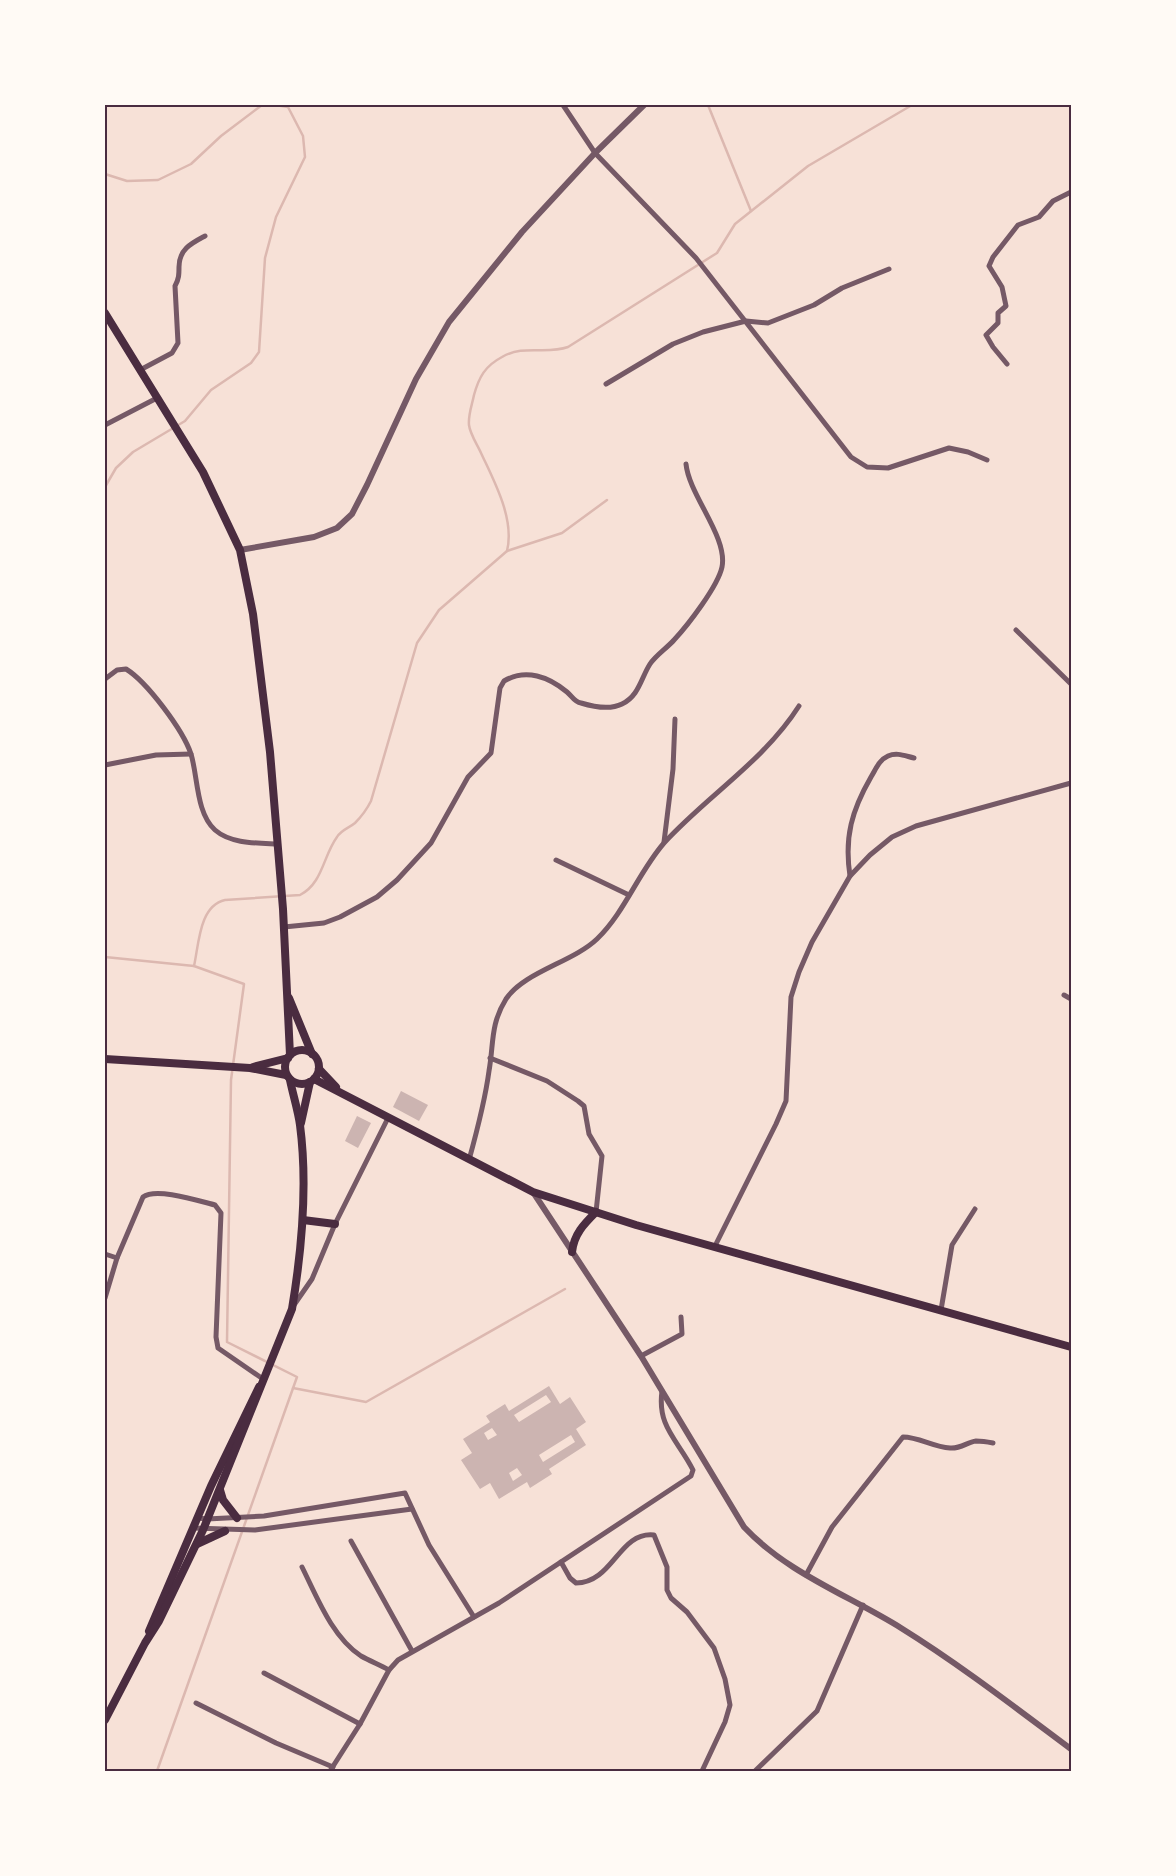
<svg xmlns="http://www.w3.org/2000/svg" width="1176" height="1876" viewBox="0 0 1176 1876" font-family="'Roboto Condensed',sans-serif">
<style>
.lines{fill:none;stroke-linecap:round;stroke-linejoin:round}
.stream{stroke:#dcb8b0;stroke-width:2.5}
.building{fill:#ccb4b1;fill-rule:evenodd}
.minor{stroke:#755966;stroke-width:5}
.tertiary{stroke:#755966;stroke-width:6}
.secondary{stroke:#4a2c40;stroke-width:8}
.primary{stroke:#4a2c40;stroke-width:8}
.neatline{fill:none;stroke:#4a2c40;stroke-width:2}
</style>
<rect width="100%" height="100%" fill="#f7e1d7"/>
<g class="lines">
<g class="stream">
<path d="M708,105L751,211"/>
<path d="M105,174L127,181L158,180L191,164L221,136L262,105"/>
<path d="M105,487L116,468L133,452L185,421L211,390L251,363L259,352L265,258L276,217L305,157L303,136L288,107L275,105"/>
<path d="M507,551L562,533L607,500"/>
<path d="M105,957L194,966"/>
<path d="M293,1388L366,1402L565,1289"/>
<path d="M157,1771L297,1377L227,1342L231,1080L244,984L194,966C199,944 199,906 225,900L300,895C323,883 323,856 337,837C341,830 349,828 355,823C362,816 367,809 371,801L417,643L439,610L507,551C515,519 494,481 481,453C477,444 470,434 469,425C468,415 472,405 474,395C479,377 485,366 502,357C524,344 546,355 568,347L717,253L735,224L808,166L912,105"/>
</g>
</g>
<g class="building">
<path d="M401,1091L428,1105L419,1121L393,1107Z"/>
<path d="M357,1116L371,1123L358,1148L345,1141Z"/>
<path d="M549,1386L560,1404L570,1397L586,1422L576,1429L586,1445L549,1469L552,1474L530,1488L527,1482L499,1499L490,1483L480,1489L461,1460L472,1453L463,1439L490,1422L486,1416L505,1404L509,1411ZM546,1395L551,1402L519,1422L514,1415ZM492,1428L497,1435L488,1440L484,1433ZM571,1435L575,1442L543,1462L539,1455ZM517,1468L522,1475L513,1481L509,1473Z"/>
</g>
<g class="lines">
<g class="minor">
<path d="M563,105L595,153L696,258L851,457L867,467L888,468L949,448L968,452L987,460"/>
<path d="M1007,364L993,347L986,335L998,323V313L1006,306L1002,287L989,266L993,257L1018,225L1039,217L1053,201L1071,192"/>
<path d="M140,370L172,353L178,343L175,286C179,279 179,274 179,267C179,249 192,243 205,236"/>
<path d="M606,384L673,344L703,332L746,321L768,323L814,305L842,288L889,269"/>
<path d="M105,425L157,398"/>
<path d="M1016,630L1071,684"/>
<path d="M105,679L117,670L126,669C147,682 183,730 191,754C198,777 196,813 215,830C231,844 257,843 278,844"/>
<path d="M105,765L156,755L191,754"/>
<path d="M664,842L673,769L675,719"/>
<path d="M556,860L629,895"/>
<path d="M850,876C844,837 852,810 871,777C876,769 879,760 888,756C897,752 905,756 914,758"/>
<path d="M284,927L324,923L340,917L377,897L397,880L431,843L468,777L491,753L500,688L504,681C526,668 549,677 567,692C572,696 574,702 581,703C594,707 610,710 622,704C639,696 641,678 650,664C656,655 667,648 674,640C688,625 718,586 722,567C728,537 689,495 686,464"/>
<path d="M1064,995L1071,999"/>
<path d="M490,1058L547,1081L578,1101L584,1106L589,1134L602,1156L596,1212"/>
<path d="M469,1160C477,1131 485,1101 489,1071C494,1043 490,1025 506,999C524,972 573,962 597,939C625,912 638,873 664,843C707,796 764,761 799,706"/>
<path d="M715,1246L776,1124L786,1101L791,997L799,972L812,942L850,876L870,855L892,837L916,826L1071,783"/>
<path d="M105,1254L117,1258"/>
<path d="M105,1298L117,1258L143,1197C156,1187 199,1201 215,1205L221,1213L216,1337L218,1348L263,1379"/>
<path d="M294,1305L312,1279L335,1224L388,1118"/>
<path d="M941,1310L952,1245L975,1209"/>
<path d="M641,1356L682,1334L681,1317"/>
<path d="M198,1518L207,1519L264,1516L405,1493L429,1545L474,1617"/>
<path d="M193,1528L255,1530L412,1509"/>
<path d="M351,1541L412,1651"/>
<path d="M561,1562L570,1578L576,1583C613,1583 619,1531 654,1535L667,1567V1590L671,1598L687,1612L714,1648L725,1679L730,1705L725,1722L702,1771"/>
<path d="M302,1567C317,1597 332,1637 361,1656C370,1661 380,1665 389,1670"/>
<path d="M806,1575L832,1527L903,1437C919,1437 933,1447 950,1448C961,1449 967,1442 976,1441C982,1441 988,1442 993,1443"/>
<path d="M264,1673L360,1724"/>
<path d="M196,1703L276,1743L333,1767"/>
<path d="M330,1771L360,1724L389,1670L398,1660L499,1603L691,1476L693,1470C678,1440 657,1427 662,1391"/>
<path d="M755,1771L817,1711L863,1605"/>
</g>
<g class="tertiary">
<path d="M240,550L314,537L337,528L352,514L367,485L416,379L449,322L522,232L595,153L644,105"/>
<path d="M533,1192L641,1356L744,1527C787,1573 848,1595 901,1628C959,1664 1016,1708 1071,1749"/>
</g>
<g class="secondary">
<path d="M319,1069L336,1087"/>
<path d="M314,1079L533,1192L636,1225L1071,1347"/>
<path d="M572,1252C574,1234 584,1224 596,1212"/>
</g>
<g class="primary">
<path d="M105,313L203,472L240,550L253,614L270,752L283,909L290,1055"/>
<path d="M289,998L312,1054"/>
<circle cx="302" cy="1067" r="17"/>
<path d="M105,1059L250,1068L286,1075"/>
<path d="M253,1067L288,1058"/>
<path d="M301,1123L310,1082"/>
<path d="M303,1220L335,1224"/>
<path d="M220,1490L223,1500L237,1518"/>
<path d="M197,1544L225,1531"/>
<path d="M149,1631L211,1486L259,1387"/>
<path d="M105,1720L145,1643L159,1621L203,1530L292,1309C302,1249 308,1186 300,1125C298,1110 293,1095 290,1080"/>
</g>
</g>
<rect width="1176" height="1876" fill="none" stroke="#fffaf5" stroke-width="212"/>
<rect x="106" y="106" width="964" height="1664" class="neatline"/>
</svg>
